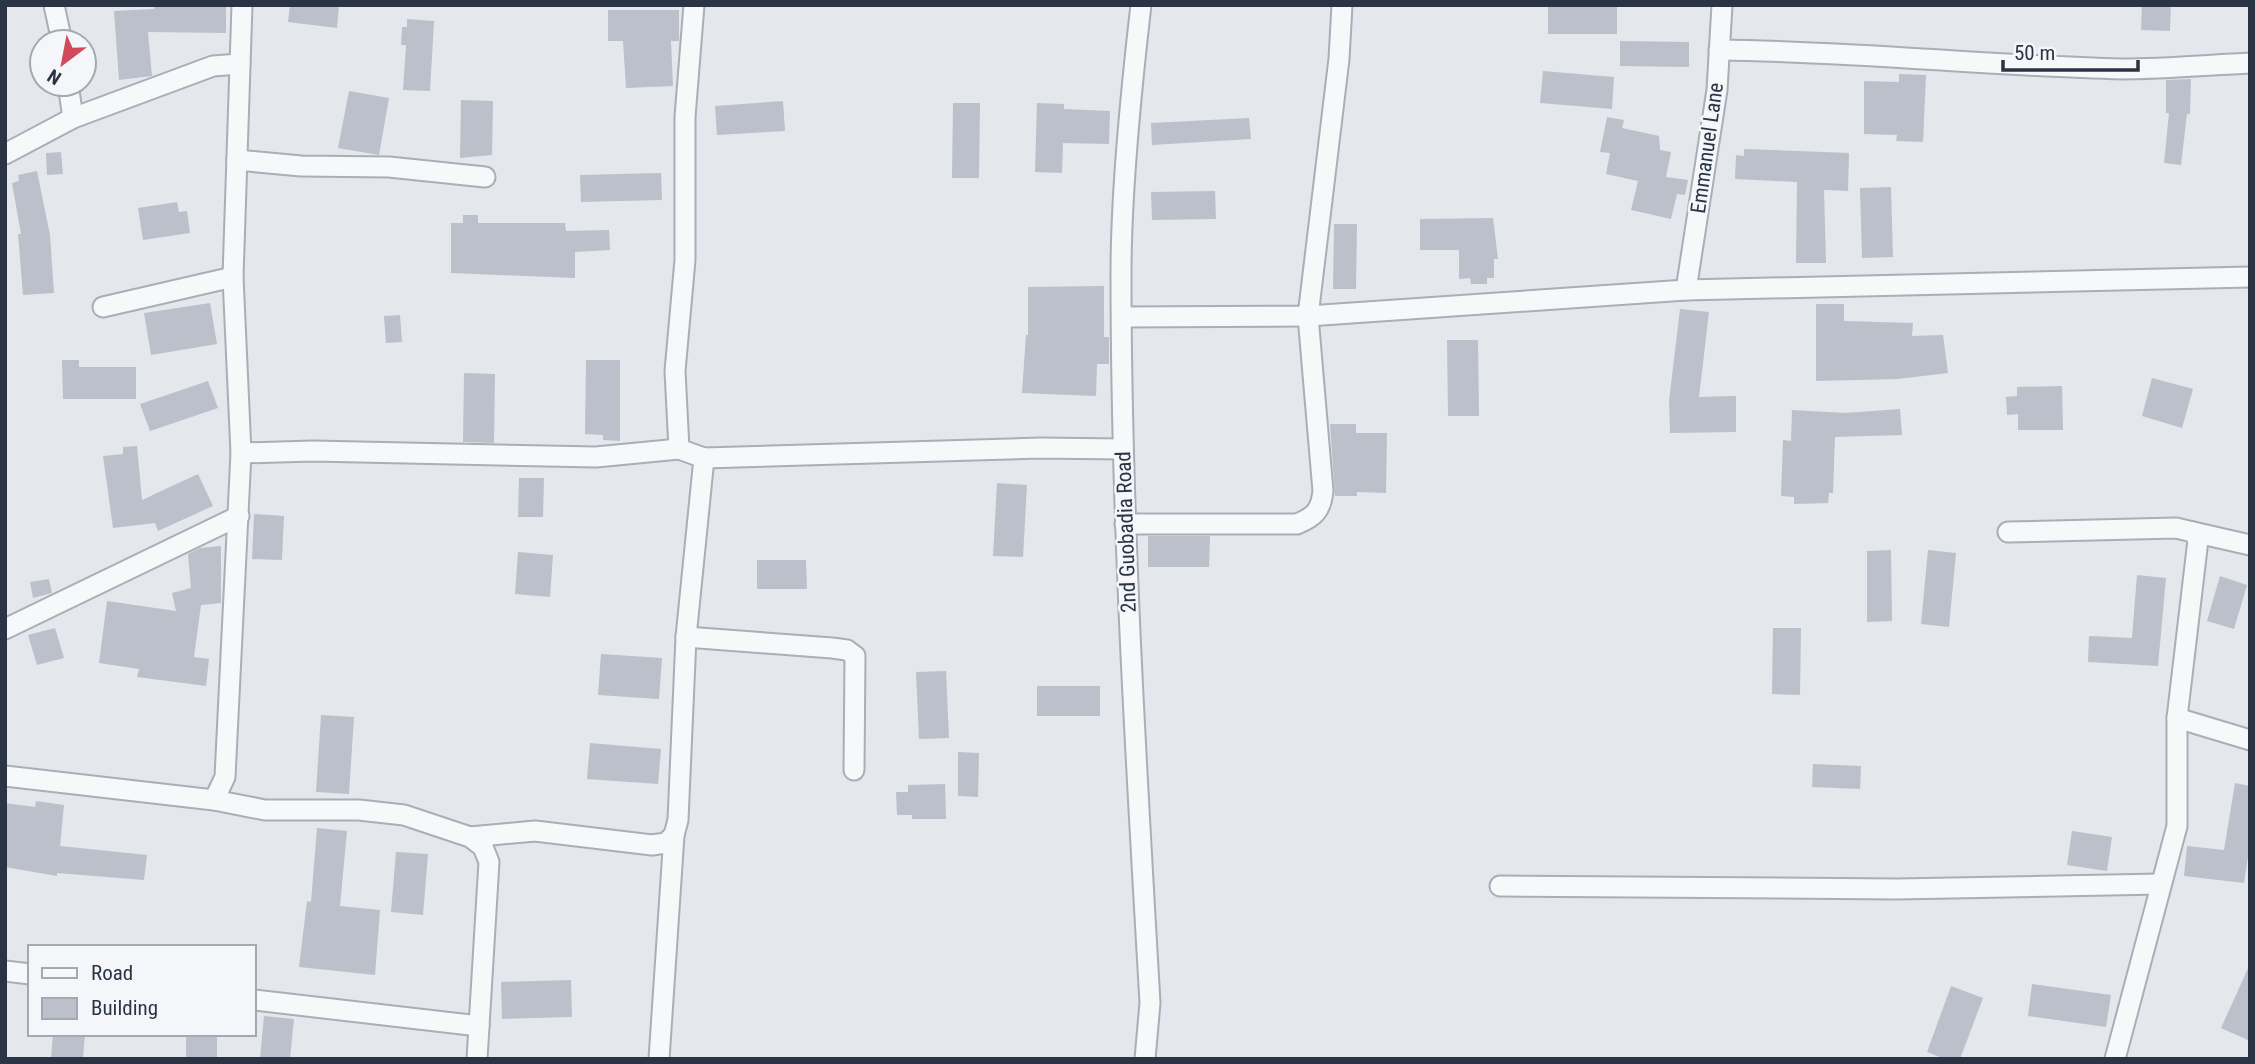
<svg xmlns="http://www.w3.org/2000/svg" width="2255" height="1064" viewBox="0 0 2255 1064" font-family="'Roboto Condensed',sans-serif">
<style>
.building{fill:#bbc0ca}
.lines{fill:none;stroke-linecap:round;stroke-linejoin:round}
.minor-casing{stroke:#a9aeb7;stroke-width:23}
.minor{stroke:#f7f8fa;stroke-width:19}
.labels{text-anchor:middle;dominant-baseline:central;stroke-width:5;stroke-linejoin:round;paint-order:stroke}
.street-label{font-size:21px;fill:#2b3445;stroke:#f4f6f9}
</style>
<rect width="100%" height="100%" fill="#e4e7ec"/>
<g class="building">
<path d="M154,5L226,6V33L148,32L152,76L119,80L114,11L154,9Z"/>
<path d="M290,5H339L337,28L288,22Z"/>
<rect x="1548" y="5" width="69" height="29"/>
<path d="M2142,5H2171L2170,31L2141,30Z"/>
<path d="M608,10H679V41H671L673,86L626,88L623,41H608Z"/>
<path d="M407,19L434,21L430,91L403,90L406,45H401L402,27H407Z"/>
<path d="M1620,41L1689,42V67L1620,66Z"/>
<path d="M1543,71L1614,77L1612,109L1540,103Z"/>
<path d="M1899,74L1926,75L1923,142L1896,141L1897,135L1864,134V81L1899,82Z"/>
<path d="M2191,79L2190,114H2187L2181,165L2164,163L2169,113H2166V80Z"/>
<path d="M349,91L389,98L379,155L338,148Z"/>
<path d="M461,100L493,101L492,155L460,158Z"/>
<path d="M783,101L785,131L717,135L715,106Z"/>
<path d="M953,103H980L979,178H952Z"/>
<path d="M1037,103L1064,104V109L1110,111L1109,144L1063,143L1062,173L1035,172Z"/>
<path d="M1607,117L1624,120L1622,128L1659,136L1660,150L1671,152L1666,177L1688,180L1685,195L1677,194L1671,219L1631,210L1638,181L1606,174L1610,153L1600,152Z"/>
<path d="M1249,118L1251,139L1152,145L1151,123Z"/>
<path d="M1744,149L1849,153L1848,191L1824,190L1826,263H1796L1797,182L1735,179L1736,155L1744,156Z"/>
<path d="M61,152L63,174L47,175L46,153Z"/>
<path d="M37,171L50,235L54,293L23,295L18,234H21L12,183L19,181L18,175Z"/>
<path d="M661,173L662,200L581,202L580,175Z"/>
<path d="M1891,187L1893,257L1862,258L1860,188Z"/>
<path d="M1215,191L1216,219L1152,220L1151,192Z"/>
<path d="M177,202L179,212L187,211L190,233L143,240L138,208Z"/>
<path d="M463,215H478V223H565L566,231L609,230L610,250L575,252V278L451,273V223H463Z"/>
<path d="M1493,218L1498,259H1494V278H1487V284H1471L1470,278L1459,279V250H1420V219Z"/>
<path d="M1334,224H1357L1356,289H1333Z"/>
<path d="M1104,286V337H1109V364H1097L1096,396L1022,393L1026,335H1028V287Z"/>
<path d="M210,303L217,344L151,355L144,313Z"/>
<path d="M1816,304H1844V321L1913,323L1912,336L1943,335L1948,373L1898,379L1816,381Z"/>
<path d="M1680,309L1709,312L1699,397L1736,396V432L1670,433L1669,401Z"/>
<path d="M400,315L402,342L386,343L384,316Z"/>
<path d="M1447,340H1478L1479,416H1448Z"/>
<path d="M62,360H79V367H136V399H63Z"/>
<path d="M586,360H620V441L603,440V435L585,434Z"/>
<path d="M464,373L495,374L494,443L463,442Z"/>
<path d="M2152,378L2193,389L2182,428L2142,416Z"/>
<path d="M208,381L218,408L150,431L140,404Z"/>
<path d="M2062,386L2063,430H2018V414L2007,415L2006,397L2017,396V387Z"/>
<path d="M1900,409L1902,435L1835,437L1833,493H1829L1828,503L1794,504V497L1781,496L1783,440L1791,441L1792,410L1845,413Z"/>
<path d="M1330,424H1356V433H1387L1386,493L1357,492V496H1335Z"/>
<path d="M137,446L142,500L198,474L213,506L158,531L155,523L113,528L103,456L123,454V447Z"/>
<path d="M519,478H544L543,517H518Z"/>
<path d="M997,483L1027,485L1023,557L993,556Z"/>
<path d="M254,514L284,516L282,560L252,559Z"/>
<path d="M1148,536H1210L1209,567H1148Z"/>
<path d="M221,546V603L201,605L194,657L209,659L206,686L137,677L139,669L99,663L107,601L176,611L172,593L191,588L188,554L200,548Z"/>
<path d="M1891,550L1892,621L1867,622V551Z"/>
<path d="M1928,550L1956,553L1949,627L1921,624Z"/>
<path d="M518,552L553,555L550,597L515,594Z"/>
<path d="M757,560H806L807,589H757Z"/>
<path d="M2137,575L2166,578L2158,666L2088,662L2089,636L2132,638Z"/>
<path d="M2220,576L2247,585L2234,629L2207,621Z"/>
<path d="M49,579L52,593L33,598L30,582Z"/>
<path d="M55,628L64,658L37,665L28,635Z"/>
<path d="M1773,628H1801L1800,695L1772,694Z"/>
<path d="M601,654L662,658L659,699L598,695Z"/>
<path d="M946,671L949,738L919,739L916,672Z"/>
<rect x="1037" y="686" width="63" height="30"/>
<path d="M321,715L354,717L349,794L316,792Z"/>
<path d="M590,743L661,749L658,784L587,779Z"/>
<path d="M958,752L979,753L978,797L958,796Z"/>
<path d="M1813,764L1861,766L1860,789L1812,787Z"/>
<path d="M2235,783L2250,786V843L2244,883L2184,876L2187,846L2224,850Z"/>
<path d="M945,784L946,819H912V815H897L896,792H908V785Z"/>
<path d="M36,801L64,805L60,846L147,855L144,880L57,873V876L5,867V803L35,807Z"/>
<path d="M317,828L347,831L340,906L380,910L375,975L299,967L307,901L311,902Z"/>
<path d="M2072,831L2112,837L2107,871L2067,865Z"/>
<path d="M396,852L428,854L423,915L391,912Z"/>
<path d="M2250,964V1041L2221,1028Z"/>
<path d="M571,980L572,1017L502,1019L501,982Z"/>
<path d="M2032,984L2111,995L2106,1027L2028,1016Z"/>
<path d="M1951,986L1983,998L1960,1059H1945L1927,1052Z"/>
<path d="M264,1016L294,1019L290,1059H260Z"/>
<path d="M53,1034H85L83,1059H51Z"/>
<rect x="186" y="1034" width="31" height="25"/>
</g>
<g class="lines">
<g class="minor-casing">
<g id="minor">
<path d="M54,5L62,42"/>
<path d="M242,5L233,277L241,453L225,777L214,800L265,810H359L404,815L470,837L483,847L489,862L477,1059"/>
<path d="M1141,5C1131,91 1121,188 1121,274C1121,517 1136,760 1150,1003L1145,1059"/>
<path d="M1719,50C1854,51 1988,66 2122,69C2165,69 2208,65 2250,63"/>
<path d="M68,84L73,118"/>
<path d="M5,154L73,118L213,66L240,64"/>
<path d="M237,160L301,166L389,167L485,177"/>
<path d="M1686,290L1717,90L1722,5"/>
<path d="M103,307L233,277"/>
<path d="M1124,317L1308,316L1686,290L2250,277"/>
<path d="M679,449L675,371L685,260V117L694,5"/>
<path d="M241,453L313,451L596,457L679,449L704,458L1040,448L1123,449"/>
<path d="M1125,524H1297C1314,517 1321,511 1323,491L1308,316L1339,59L1342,5"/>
<path d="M2008,532L2176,528L2193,532L2198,540L2177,718V826L2115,1059"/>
<path d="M2193,532L2250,545"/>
<path d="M5,629L239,516"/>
<path d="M686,637L832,648L847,650L855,656L854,770"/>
<path d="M2177,718L2250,740"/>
<path d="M5,776L214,800"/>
<path d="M470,837L535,831L652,845L666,843L674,835L678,820L686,637L704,458"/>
<path d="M1500,886L1897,889L2161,884"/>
<path d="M5,971L30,974"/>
<path d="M254,1000L479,1026"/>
<path d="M659,1059L674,835"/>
</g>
</g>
<use href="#minor" class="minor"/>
</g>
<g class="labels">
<g class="street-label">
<text transform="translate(1707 148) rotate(-82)">Emmanuel Lane</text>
<text transform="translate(1126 532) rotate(-92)">2nd Guobadia Road</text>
</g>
</g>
<rect width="2255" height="1064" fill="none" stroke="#2b3445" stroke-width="14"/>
<rect x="28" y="945" width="228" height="91" fill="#f4f6f9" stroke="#a4a8b1" stroke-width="2"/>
<rect x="42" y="968" width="35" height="10" fill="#f7f8fa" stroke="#a4a8b1" stroke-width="2"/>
<text x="91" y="980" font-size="21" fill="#2b3445">Road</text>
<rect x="42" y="998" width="35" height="21" fill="#bbc0ca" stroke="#a4a8b1" stroke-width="2"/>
<text x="91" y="1015" font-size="21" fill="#2b3445">Building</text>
<g transform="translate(63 63) rotate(212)"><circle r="33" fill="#f4f6f9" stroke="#a4a8b1" stroke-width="2"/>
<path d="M0-5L12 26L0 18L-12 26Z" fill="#d1495b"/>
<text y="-10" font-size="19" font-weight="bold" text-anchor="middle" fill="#2b3445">N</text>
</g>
<path d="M2003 60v10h135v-10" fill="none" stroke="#2b3445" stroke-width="3.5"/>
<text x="2014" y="60" font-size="21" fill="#2b3445" stroke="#f4f6f9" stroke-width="5" paint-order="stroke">50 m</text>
</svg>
